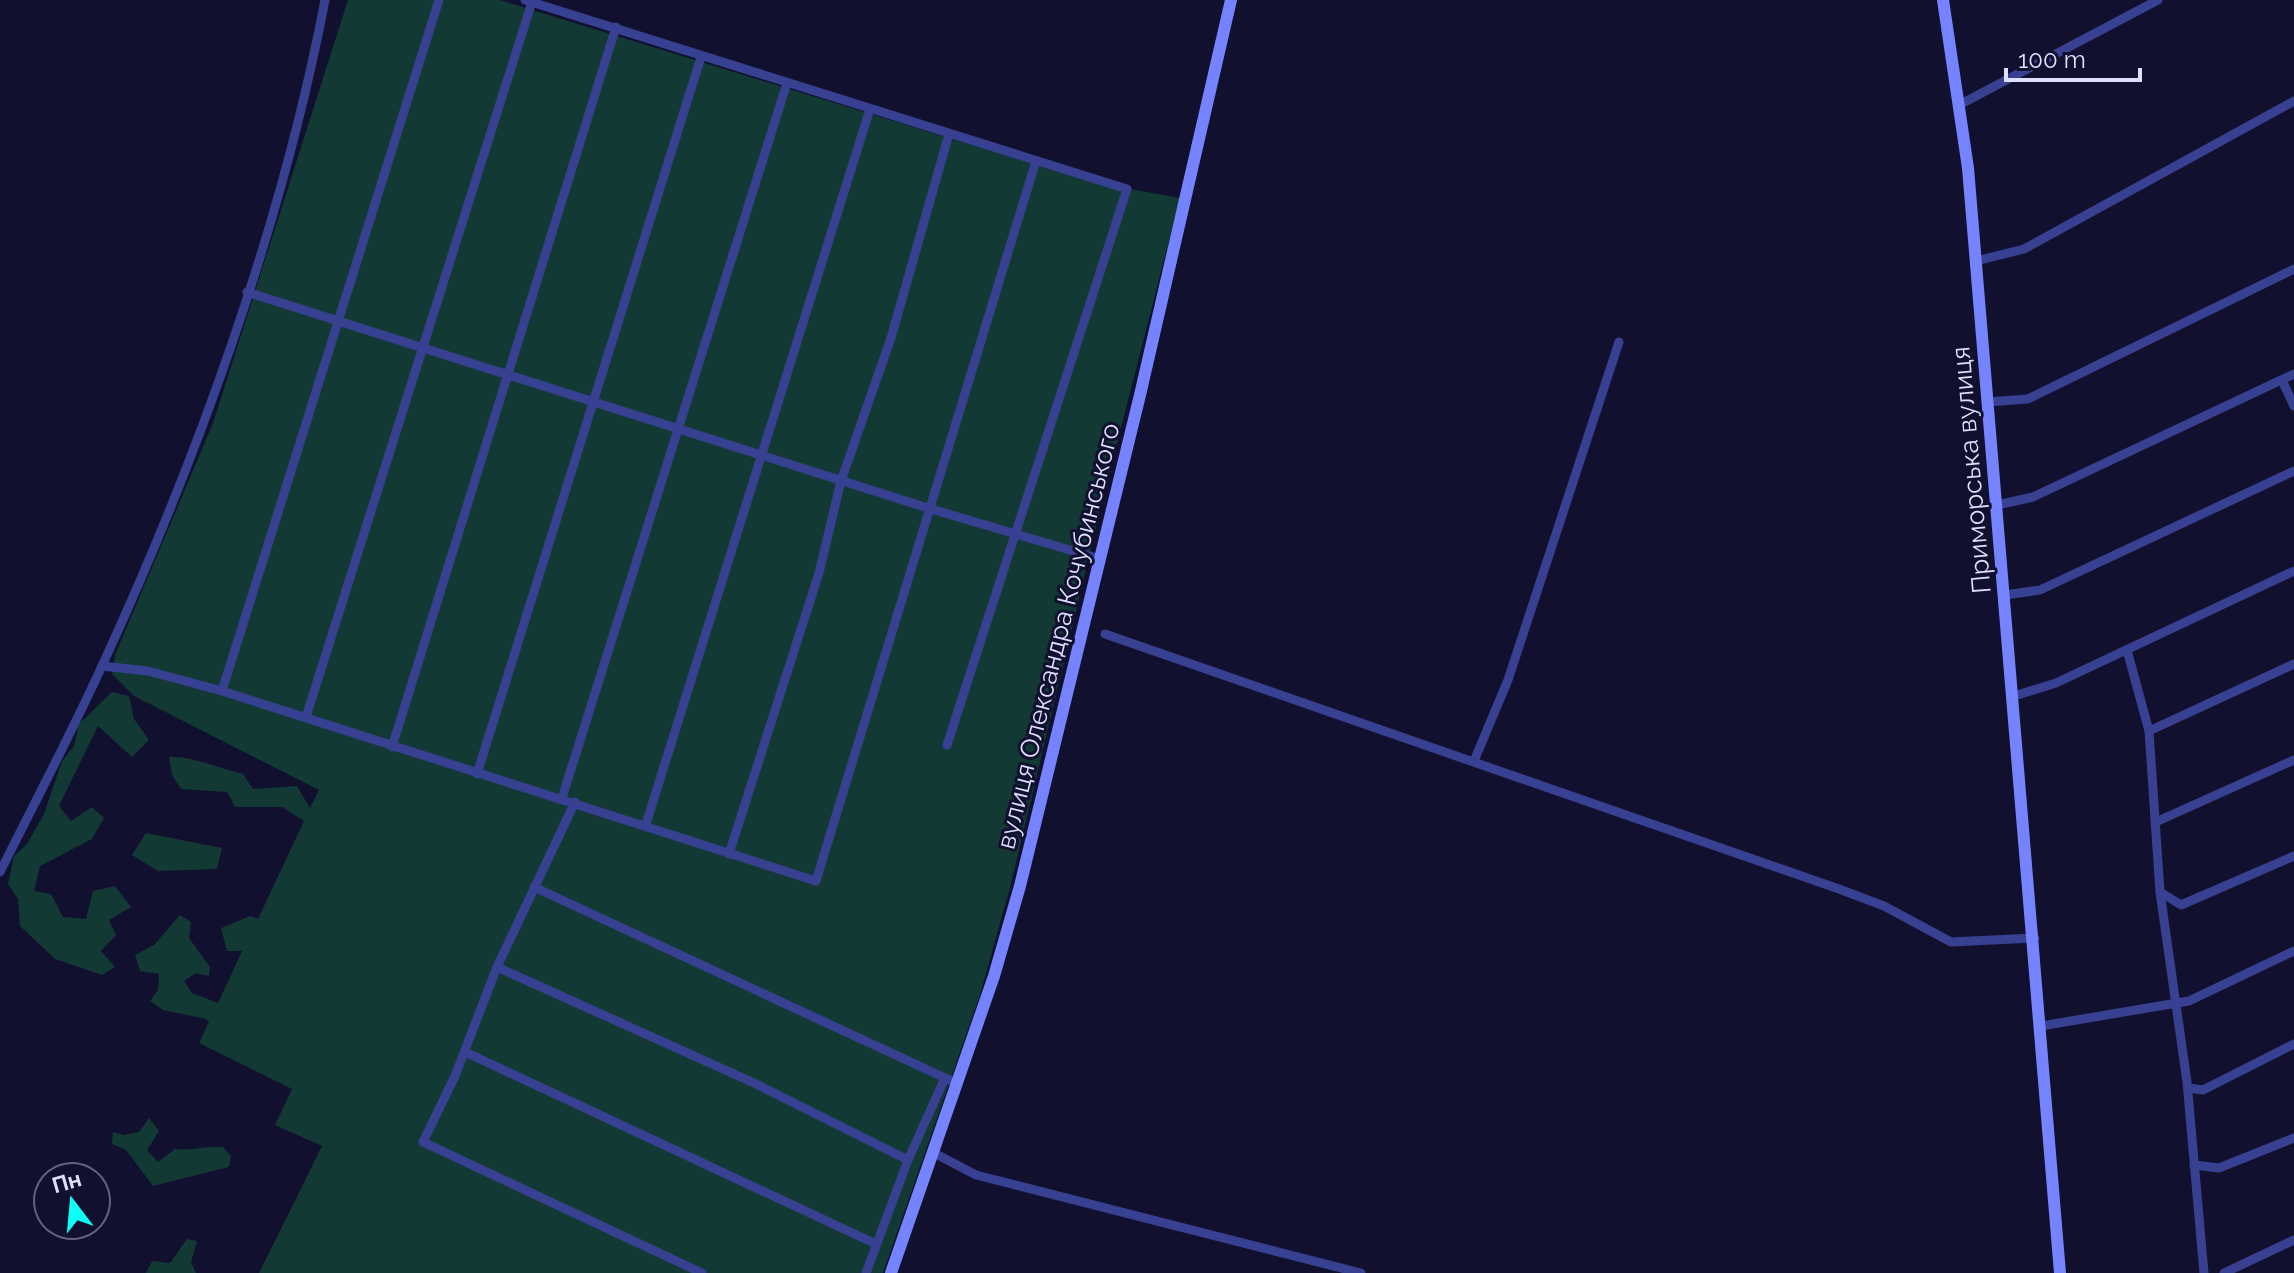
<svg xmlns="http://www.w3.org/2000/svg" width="2294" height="1273" viewBox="0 0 2294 1273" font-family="Raleway,sans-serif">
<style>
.green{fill:#123933}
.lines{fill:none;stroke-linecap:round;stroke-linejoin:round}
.street{stroke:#384091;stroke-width:9}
.secondary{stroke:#7583ff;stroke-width:12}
.labels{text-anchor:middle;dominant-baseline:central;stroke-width:6;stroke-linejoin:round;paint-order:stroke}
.street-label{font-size:26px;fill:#dedeff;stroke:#11102f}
</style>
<rect width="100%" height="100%" fill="#11102f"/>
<g class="green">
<path d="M348,0H500L1092,182L1180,198L1104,494L1010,888L980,995L883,1273H259L322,1146L275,1125L292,1089L199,1043L209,1022L206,1019L163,1010L150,1001L158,990L159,974L140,971L135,955L154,945L180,915L191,922L189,938L210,967L209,976L196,973L184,981L192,993L218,1003L242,951H227L221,928L250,916L258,919L304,821L282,807H235L227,792L181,789L172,775L169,757C188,755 222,769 243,774L253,789L297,786L310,808L319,790L134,696L112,674L115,655L213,423Z"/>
<path d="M112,692L129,696L134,719L149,740L132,757L98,726L59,806L71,821L92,807L104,818L92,839L40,866L34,891L51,894L63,917L86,919L93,891L115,886L131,907L109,920L116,935L101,951L115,967L102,975L55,959L20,926L18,899L8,884L14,856L27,844L44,814L62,761L74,746L79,724Z"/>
<path d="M146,833L222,848L217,869L158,871L132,855Z"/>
<path d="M149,1118L159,1131L147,1150L158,1162L175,1149C192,1151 205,1146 223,1147L231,1156L229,1167L153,1186L126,1150L112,1144L113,1132L124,1135L139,1132Z"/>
<path d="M187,1239L197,1241L191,1262L196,1273H146L152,1261L170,1263Z"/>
</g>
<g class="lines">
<g class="street">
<path d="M525,0L1127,189L947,745"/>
<path d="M1961,104L2158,0"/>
<path d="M1976,261L2024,249L2294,101"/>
<path d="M247,292L931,509L1097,558"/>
<path d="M2282,380L2294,406"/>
<path d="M1987,402L2028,399L2294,269"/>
<path d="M1997,505L2033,497L2294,374"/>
<path d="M2005,595L2040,590L2294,471"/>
<path d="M1105,634L1839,889L1884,906L1951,942L2035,938"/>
<path d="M2127,650L2149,731L2160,892L2181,905L2294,856"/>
<path d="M102,666L148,671L222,691L816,881L1036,161"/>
<path d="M222,691L439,0"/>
<path d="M2014,696L2056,683L2294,571"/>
<path d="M306,717L532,2"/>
<path d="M2149,731L2294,664"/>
<path d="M392,747L616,27"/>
<path d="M1474,761L1508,680L1619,342"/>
<path d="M477,774L701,57"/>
<path d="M562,798L787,83"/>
<path d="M575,802L497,967L455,1076L423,1142L702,1273"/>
<path d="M2158,821L2294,760"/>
<path d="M646,824L870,109"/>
<path d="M729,854L819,573L841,481L891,338L949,134"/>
<path d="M0,872C34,804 70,736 102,666C198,458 282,225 325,0"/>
<path d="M534,887L958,1084"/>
<path d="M2160,892L2187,1082L2204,1273"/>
<path d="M497,967L754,1083L908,1160"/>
<path d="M2041,1026L2189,1001L2294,951"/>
<path d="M465,1052L876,1244"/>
<path d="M2188,1088L2203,1090L2294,1044"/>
<path d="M934,1153L976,1175L1361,1273"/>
<path d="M2194,1165L2219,1168L2294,1138"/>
<path d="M866,1273L908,1160L945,1078"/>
<path d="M2224,1273L2294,1240"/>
</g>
<g class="secondary">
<path d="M1943,0L1968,168L2060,1273"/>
<path d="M891,1273L994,976L1020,886L1140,395L1231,0"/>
</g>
</g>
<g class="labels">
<g class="street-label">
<text transform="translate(1971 470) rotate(-95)">Приморська вулиця</text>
<text transform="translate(1058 636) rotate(-76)">вулиця Олександра Кочубинського</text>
</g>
</g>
<g transform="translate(72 1201) rotate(344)"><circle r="38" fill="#11102f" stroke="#636282" stroke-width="2"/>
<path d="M0-6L14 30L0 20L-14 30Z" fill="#0afff7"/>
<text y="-12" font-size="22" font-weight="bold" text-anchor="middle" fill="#dedeff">Пн</text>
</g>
<path d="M2006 68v12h134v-12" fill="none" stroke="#dedeff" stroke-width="4"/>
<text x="2018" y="68" font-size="24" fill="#dedeff" stroke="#11102f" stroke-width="6" paint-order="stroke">100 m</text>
</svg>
